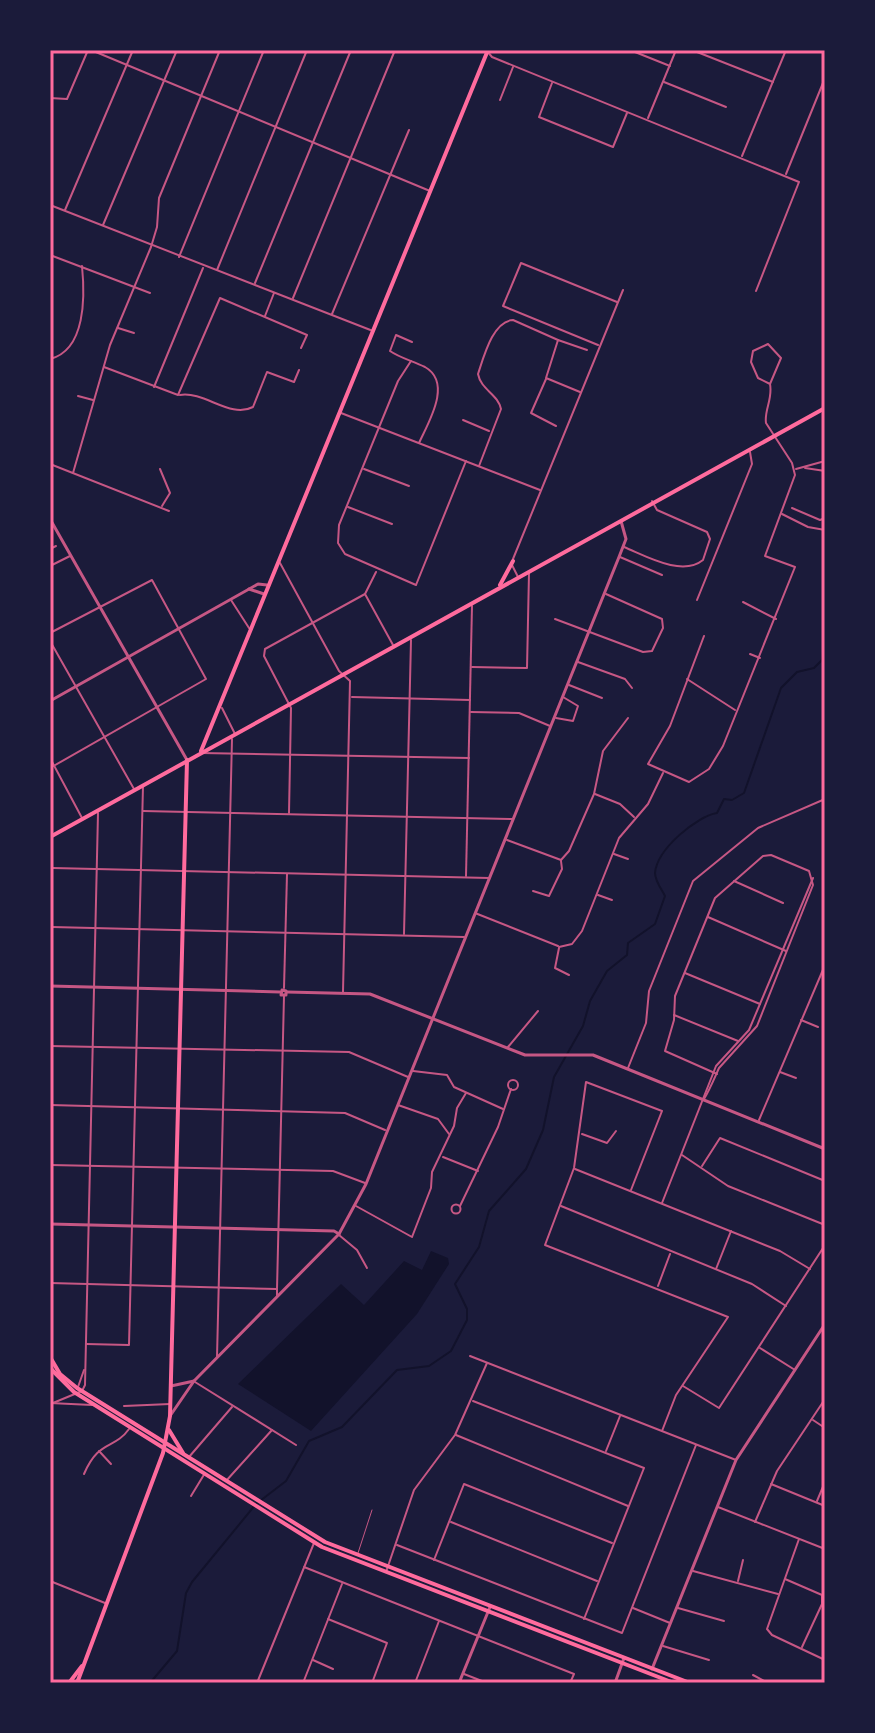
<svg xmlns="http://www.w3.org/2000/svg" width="875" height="1733" viewBox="0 0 875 1733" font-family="Cabin,sans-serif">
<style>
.water{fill:#12122b}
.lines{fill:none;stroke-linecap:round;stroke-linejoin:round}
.stream{stroke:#12122b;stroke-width:2}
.service{stroke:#c65784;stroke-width:1}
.minor{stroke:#c65784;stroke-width:2}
.tertiary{stroke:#c65784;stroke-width:3}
.secondary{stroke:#ff6b9d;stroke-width:4}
.neatline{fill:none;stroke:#ff6b9d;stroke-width:3}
</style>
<rect width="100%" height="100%" fill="#1b1b3a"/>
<path class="water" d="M431,1251L448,1258L449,1264L417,1314L311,1431L238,1384L341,1284L364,1305L404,1261L422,1270Z"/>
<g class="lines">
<path class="stream" d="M150,1683L177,1651L186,1593L192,1582L256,1504L286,1481L309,1441L342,1427L397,1370L429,1366L451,1351L467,1320V1309L455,1284L479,1247L489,1211L526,1169L543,1130L554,1077L583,1026L590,1001L607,971L627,955L628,943L655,924L665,896C662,890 655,881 655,873C657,849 697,816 717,813L724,799L732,800L744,793L781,688L797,672L814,668L822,660L825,635"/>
<path class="service" d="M358,1553L372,1510"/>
<g class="minor">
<path d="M91,50L430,191"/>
<path d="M630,50L670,66"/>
<path d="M692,50L773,82"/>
<path d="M487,51L492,57L799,182L756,291"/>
<path d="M664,82L726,107"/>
<path d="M552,83L539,117L613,147L627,113"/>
<path d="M50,98L67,99L88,50"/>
<path d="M500,100L513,67"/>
<path d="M648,118L676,50"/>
<path d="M742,156L786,50"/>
<path d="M786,174L825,78"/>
<path d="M50,205L373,331"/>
<path d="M65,210L133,50"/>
<path d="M103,225L177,50"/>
<path d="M50,255L150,293"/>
<path d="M179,257L264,50"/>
<path d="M217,270L307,50"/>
<path d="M255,283L351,50"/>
<path d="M293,298L395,50"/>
<path d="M332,314L409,130"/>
<path d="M265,316L274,293"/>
<path d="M118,328L134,333"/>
<path d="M412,342L396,335L390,351C400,358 413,361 425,367C453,383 428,423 419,443"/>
<path d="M598,345L503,306L521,263L617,302"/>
<path d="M50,359C86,350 85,296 82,266"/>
<path d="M411,361L398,381L339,525L338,543L345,554L416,585L466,461"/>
<path d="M104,367L178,395L220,298L307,335L301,348"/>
<path d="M546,379L531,413L556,426"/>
<path d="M154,387L203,268"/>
<path d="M580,392L546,378L558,340L587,350"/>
<path d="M180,395C205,391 230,419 253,407L267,372L294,382L299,370"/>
<path d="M78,396L93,400"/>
<path d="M341,413L540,490"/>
<path d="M463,420L489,431"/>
<path d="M50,464L169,511"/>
<path d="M479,466L501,409C498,394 481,390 478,374C484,356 493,321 513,320L558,340"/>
<path d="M805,468L825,471"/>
<path d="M160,469L170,493L162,506"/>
<path d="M364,469L409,486"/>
<path d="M796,469L825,461"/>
<path d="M73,473L110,345L151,247L157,227L159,198L220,50"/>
<path d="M348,507L392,524"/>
<path d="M792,508L820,520L825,518"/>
<path d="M782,514L808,527L825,530"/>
<path d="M624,547C646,556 682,577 703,560L710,539L707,532L657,510L652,501"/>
<path d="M50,549L56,546"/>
<path d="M620,557L662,575"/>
<path d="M513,559L623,290"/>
<path d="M280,563L339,671L350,681L343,992"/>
<path d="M512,565L518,577"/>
<path d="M50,566L70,556"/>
<path d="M365,594L393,645"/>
<path d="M231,600L249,628"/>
<path d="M697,600L752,464L750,452"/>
<path d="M743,602L776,619"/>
<path d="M555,619L643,652L652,651L663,628L662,619L606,594"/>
<path d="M50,633L152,580L206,679L50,768"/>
<path d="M704,636L670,726L648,764L689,782L709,769L723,746L795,567L765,556L795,475L792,463L766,423C764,410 773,399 770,384L758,378L751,362L753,351L768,344L781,358L770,384"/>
<path d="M50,641L134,789"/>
<path d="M750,654L760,658"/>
<path d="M578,662L625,679L632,688"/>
<path d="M472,667L527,668L529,573"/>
<path d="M687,679L735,710"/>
<path d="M569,685L602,698"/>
<path d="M352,697L470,700"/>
<path d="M222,708L235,734"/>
<path d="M471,712L519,713L550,726"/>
<path d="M556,718L573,721L578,706L563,697"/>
<path d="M201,753L469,758"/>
<path d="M50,758L82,818"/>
<path d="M595,794L620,804L634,817"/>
<path d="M143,811L512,819"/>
<path d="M289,813L291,708L264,656L265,649L365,594L376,572"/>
<path d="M507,840L561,860"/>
<path d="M614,854L628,859"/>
<path d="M561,860L569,851L594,794L603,751L628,718"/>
<path d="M53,868L489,878"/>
<path d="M466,876L472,606"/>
<path d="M734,881L783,903"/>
<path d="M533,891L549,896L562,869L561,861"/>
<path d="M598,895L612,900"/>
<path d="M475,913L558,946"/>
<path d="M708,917L786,951"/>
<path d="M52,927L464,937"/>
<path d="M404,934L411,640"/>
<path d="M559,947L572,944L582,931L619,838L648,804L663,773"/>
<path d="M559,948L555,968L569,975"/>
<path d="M685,973L760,1004"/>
<path d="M284,988L287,874"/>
<path d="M674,1015L738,1041"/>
<path d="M801,1020L818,1027"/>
<path d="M50,1046L349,1052L408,1077"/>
<path d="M508,1047L538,1011"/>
<path d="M628,1068L646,1023L649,991L693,881L758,828L825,799"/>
<path d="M413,1071L447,1075L454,1087L503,1109"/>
<path d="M780,1072L796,1078"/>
<circle cx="513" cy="1085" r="5"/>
<path d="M704,1099C710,1089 714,1079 719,1068L757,1026L813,885L809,871L771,855L763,856L715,898L675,996L674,1020L665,1051L717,1074"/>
<path d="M50,1105L345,1113L385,1130"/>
<path d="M398,1105L438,1119L449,1134"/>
<path d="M759,1120L825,965"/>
<path d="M582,1134L607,1143L616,1131"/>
<path d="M682,1155L728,1186L825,1225"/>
<path d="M443,1157L478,1171"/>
<path d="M50,1165L333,1171L365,1183"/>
<path d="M702,1166L720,1138L825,1181"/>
<path d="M575,1169L780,1251L810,1269"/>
<path d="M631,1190L662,1111L586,1082L574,1168L545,1245L728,1317L676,1395L662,1431"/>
<path d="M662,1203L716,1066L749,1030L813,878"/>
<circle cx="456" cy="1209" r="4.5"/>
<path d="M356,1206L412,1237L431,1188L432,1172L454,1126L457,1108L466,1093"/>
<path d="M460,1206L498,1127L511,1089"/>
<path d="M561,1206L752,1284L786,1306"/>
<path d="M339,1235L357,1250L367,1268"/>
<path d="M716,1269L731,1231"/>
<path d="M50,1283L277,1289V1297"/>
<path d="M658,1286L670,1254"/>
<path d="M277,1289L284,996"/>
<path d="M86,1344L129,1345L143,786"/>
<path d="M760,1348L795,1370"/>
<path d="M470,1356L736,1460"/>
<path d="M217,1357L232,739"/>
<path d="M195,1382L296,1445"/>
<path d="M683,1386L719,1408L825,1245"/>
<path d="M78,1387L84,1370"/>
<path d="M473,1401L644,1468L584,1619"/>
<path d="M50,1403L92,1405"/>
<path d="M53,1403L82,1391L85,1385L98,813"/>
<path d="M124,1406L170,1404"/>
<path d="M813,1420L825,1428"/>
<path d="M456,1435L628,1506"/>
<path d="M99,1451L111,1464"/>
<path d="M606,1451L620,1416"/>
<path d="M189,1457L232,1407"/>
<path d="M84,1474C99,1439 114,1450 129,1429"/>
<path d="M226,1481L272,1430"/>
<path d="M771,1484L825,1506"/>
<path d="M191,1496L205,1473"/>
<path d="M817,1501L825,1482"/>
<path d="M718,1507L825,1549"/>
<path d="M451,1522L597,1581"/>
<path d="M755,1522L777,1471L825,1399"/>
<path d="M799,1539L767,1629L772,1635L825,1660"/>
<path d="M397,1545L622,1633L696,1445"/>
<path d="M434,1560L464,1484L612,1543"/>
<path d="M304,1567L574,1674L570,1683"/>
<path d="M693,1571L778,1594"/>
<path d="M386,1572L414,1490L455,1435L487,1363"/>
<path d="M785,1579L822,1595V1604L802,1647"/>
<path d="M50,1581L105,1603"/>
<path d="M738,1581L743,1560"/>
<path d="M633,1608L670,1623"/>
<path d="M678,1608L724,1621"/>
<path d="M328,1619L387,1643L372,1683"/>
<path d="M663,1646L709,1660"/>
<path d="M313,1660L333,1669"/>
<path d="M464,1674L487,1683"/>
<path d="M753,1675L768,1683"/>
<path d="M257,1683L314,1543"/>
<path d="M303,1683L342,1584"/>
<path d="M415,1683L439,1621"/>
<path d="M822,1683L825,1679"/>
</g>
<g class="tertiary">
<path d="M50,519L187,760"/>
<path d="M249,589L264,594"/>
<path d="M50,701L258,584L267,585"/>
<path d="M50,986L280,992"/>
<path d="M282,990L286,991V995H281Z"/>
<path d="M287,992L370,994L525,1055H593L825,1149"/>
<path d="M50,1224L334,1231L339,1234"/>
<path d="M171,1386L194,1381"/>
<path d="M170,1416L194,1381L339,1234L366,1184L619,557L626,539L621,521"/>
<path d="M652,1669L736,1460L825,1324"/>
<path d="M459,1683L490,1607"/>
<path d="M615,1683L624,1658"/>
</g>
<g class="secondary">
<path d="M500,585L513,561"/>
<path d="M201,751L488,50"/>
<path d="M50,837L825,408"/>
<path d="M50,863V978"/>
<path d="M50,1357L60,1374L77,1388L325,1542L690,1683"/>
<path d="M50,1368L74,1392L322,1547L674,1683"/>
<path d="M169,1430L183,1453"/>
<path d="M69,1683L82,1666"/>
<path d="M77,1683L163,1453L170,1416L187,760"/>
</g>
</g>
<rect width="875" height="1733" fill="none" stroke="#1b1b3a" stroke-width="104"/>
<rect x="52" y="52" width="771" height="1629" class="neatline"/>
</svg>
